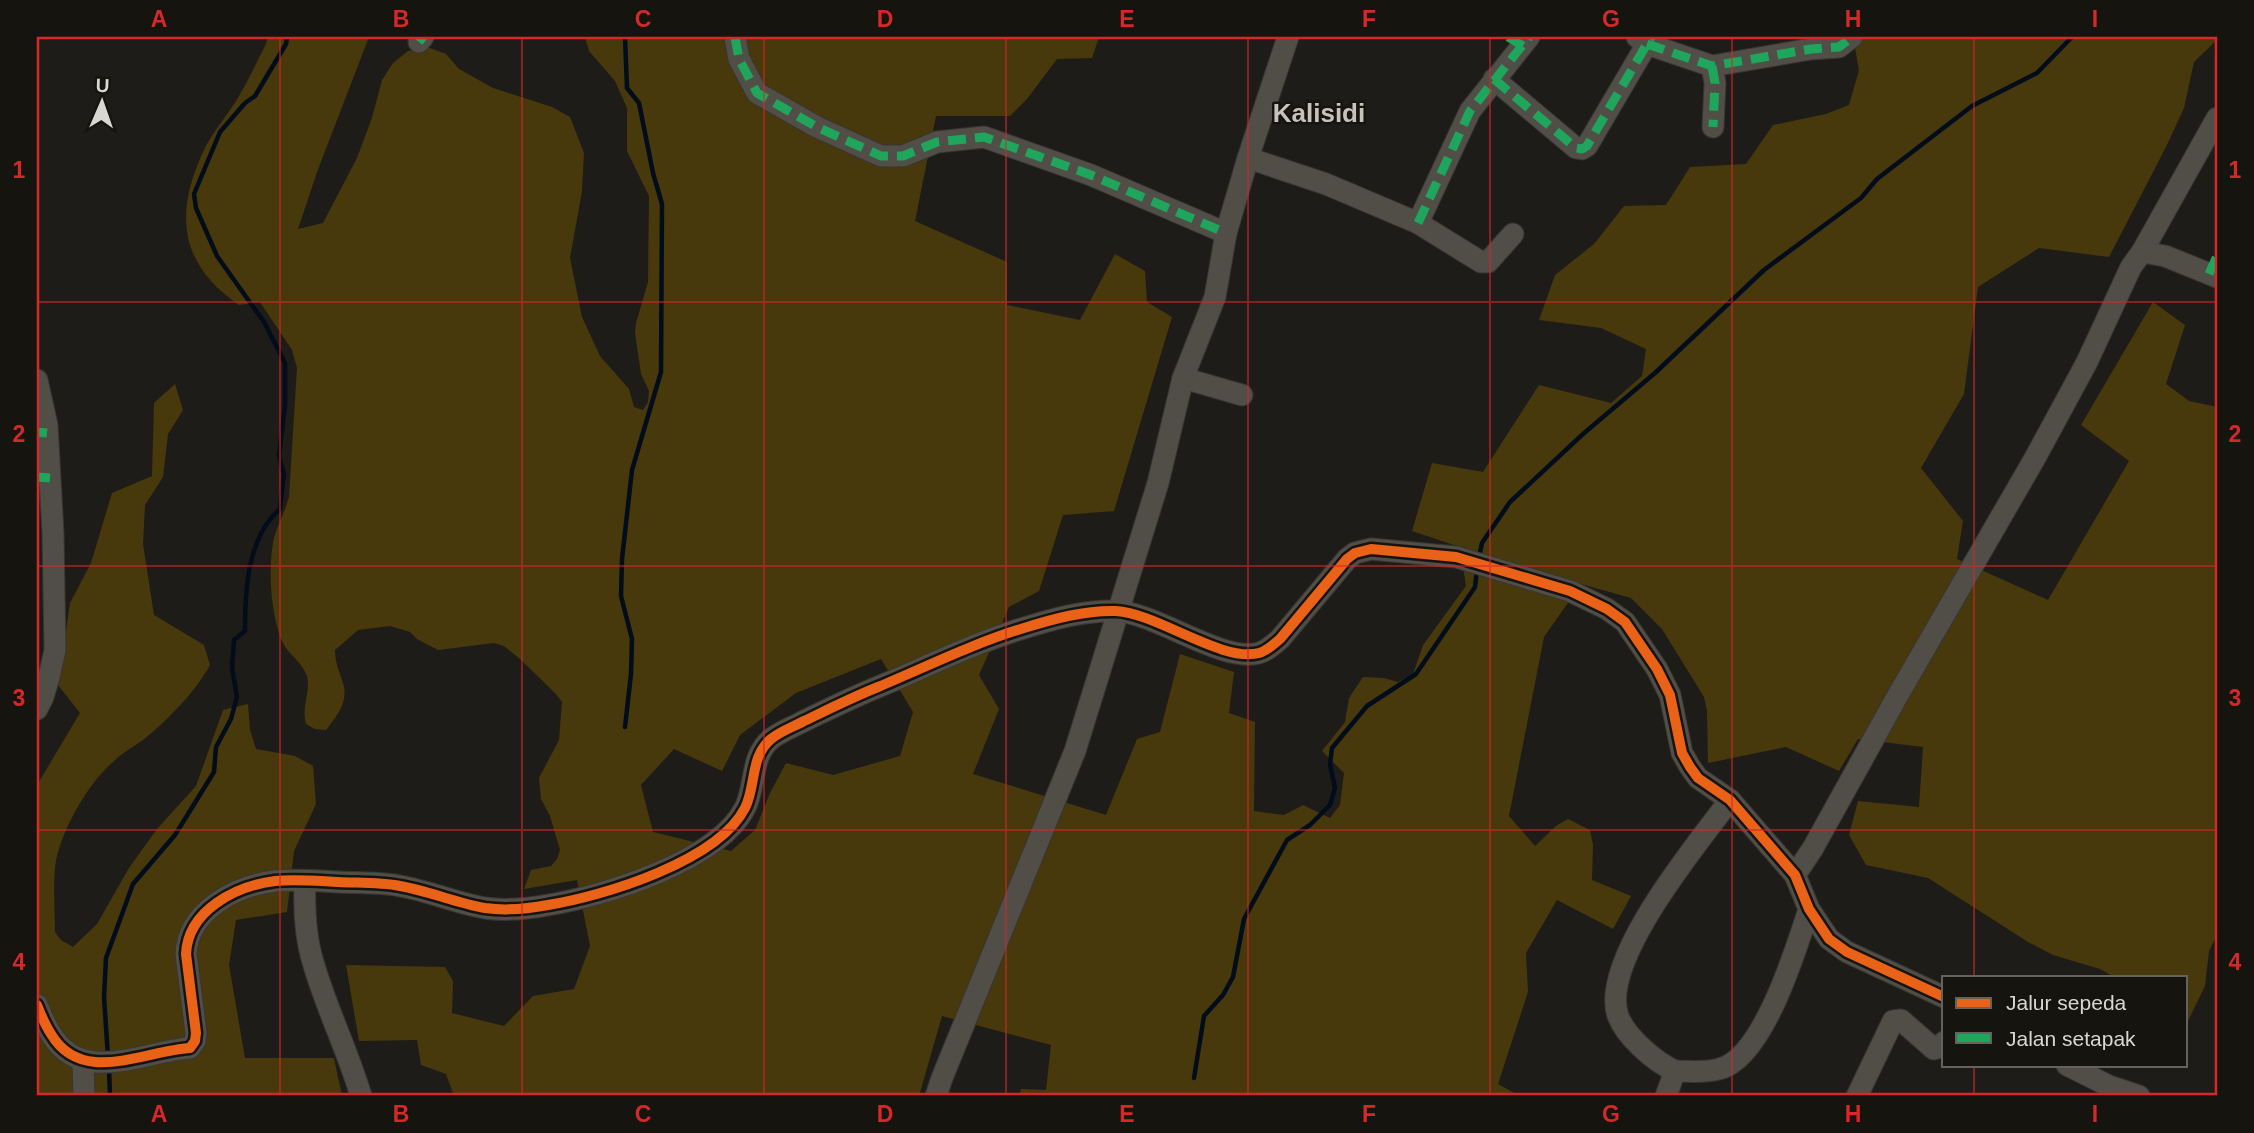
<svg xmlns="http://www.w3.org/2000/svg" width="2254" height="1133" viewBox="0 0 2254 1133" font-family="Arial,sans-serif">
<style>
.green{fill:#47390b;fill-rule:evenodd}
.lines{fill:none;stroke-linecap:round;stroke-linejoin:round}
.stream{stroke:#030c1b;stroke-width:4.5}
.minor-casing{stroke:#373634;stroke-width:23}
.minor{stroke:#514d47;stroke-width:21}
.quiet{stroke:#20a55d;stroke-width:9;stroke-dasharray:18 9;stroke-linecap:butt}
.cycleway-casing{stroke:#16140f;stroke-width:15}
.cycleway{stroke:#ea6118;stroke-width:10}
.grid{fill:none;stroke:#d62828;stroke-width:2;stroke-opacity:0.55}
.labels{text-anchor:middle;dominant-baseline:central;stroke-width:5;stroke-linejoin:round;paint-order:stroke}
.quarter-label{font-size:26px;font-weight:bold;fill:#c6c3bc;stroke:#16140f}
.neatline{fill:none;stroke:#d62828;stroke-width:2.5}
.grid-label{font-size:23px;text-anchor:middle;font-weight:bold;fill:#d62828}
</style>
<rect width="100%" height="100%" fill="#1e1c19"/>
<g class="green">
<path d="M268,37H369L317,172L298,229L323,223L357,158L372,118L382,80L393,63L408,51L427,47L446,54L459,69L493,88L552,107L570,117L584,153L582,191L570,258L582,317L600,356L629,389L634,407L643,410L648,402L649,391L641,374L635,333L636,323L648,282L649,196L627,151V108L615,81L589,51L585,37H1099L1092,58L1057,59L1027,99L1010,116H936L915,221L1007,262V305L1080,320L1115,254L1145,271L1147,302L1172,317L1114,511L1063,515L1039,591L1009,607L979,675L999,709L973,774L1106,815L1137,739L1160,732L1180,654L1234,672L1229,713L1255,722L1254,811L1284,815L1303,805L1330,818L1340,805L1344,773L1322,751L1345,722L1349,698L1363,677L1384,678L1398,682L1413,674L1423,645L1466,586L1460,547L1412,531L1432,463L1483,472L1539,385L1611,403L1642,376L1646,349L1601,328L1539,320L1555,275L1594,244L1624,206L1666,205L1690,167L1746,164L1773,125L1826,114L1849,105L1859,70L1853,37H2217V40L2194,62L2184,108L2166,147L2109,257L2039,248L1978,287L1964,394L1921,468L1963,521L1957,559L2048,600L2129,461L2081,425L2153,302L2185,325L2166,384L2189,401L2217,407V935L2209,951L2205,986L2186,1025V977H2114L2100,969L2053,955L2028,942L1928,878L1866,865L1849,835L1858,801L1919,807L1923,747L1858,739L1839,771L1786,747L1708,763L1707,711L1704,697L1662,629L1631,598L1581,584L1544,637L1509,816L1535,846L1556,826L1568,819L1590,830L1593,845L1592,880L1631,896L1613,929L1557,900L1526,953L1528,992L1498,1084L1520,1096H1019L1021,1089L1046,1090L1051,1045L942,1016L919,1096H454L446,1074L421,1065L417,1040L359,1041L346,965L445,967L453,981L452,1013L504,1026L533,996L574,989L590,946L577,880L524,889L531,870L551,866L557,859L560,850L550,816L541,799L539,778L559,740L562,702L556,694L520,659L504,646L494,643L438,650L417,639L410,632L390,626L358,630L335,650C335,662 339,671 343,683C349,701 337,716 326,730L315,729L306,724C301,707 311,692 307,676C303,664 290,655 284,645C271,620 268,571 273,543C275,530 285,512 289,497L297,368L292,350L260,302L239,305C179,264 174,213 204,150C213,131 228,115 239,96C249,79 257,61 266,44ZM881,659L913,712L900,756L833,775L786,763L770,793L755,830L731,851L653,832L641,785L674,749L722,771L740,735L796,693Z"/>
<path d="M175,384L183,410L168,434L163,477L145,505L143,544L154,615L204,645L210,665C196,691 167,721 143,740C133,747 122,753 113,762C88,783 58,835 55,868C53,889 55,911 55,932L61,940L73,947L97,924L129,868L157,829L196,786L223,710L248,704L250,730L256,749L295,756L313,766L316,804L294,851L287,912L236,920L229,965L245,1058H334L342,1096H37V785L80,713L58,685L70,603L91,563L112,493L152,476L154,403Z"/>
</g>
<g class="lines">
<g class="stream">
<path d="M1479,557L1482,543L1510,502L1583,434L1655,373L1764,270L1861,198L1877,179L1972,106L2037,73L2072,37"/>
<path d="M625,727L631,674L632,639L621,596L622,559L632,470L661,372L662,204L653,173L639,103L627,88L625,37"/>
<path d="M108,1057L104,997L106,958L133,884L175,835L214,772L216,747L231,719L237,697L232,668L234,640L245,631C245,591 247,537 280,509L284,474L279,456L285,405V363L264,322L217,256L196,208L194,194L220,132L245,103L255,96L286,44L287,37"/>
<path d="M109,1069L110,1096"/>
<path d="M1194,1078L1204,1016L1223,995L1233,977L1244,919L1287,840L1310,825L1330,805L1335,788L1330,764L1332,748L1367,706L1416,674L1475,587L1477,569"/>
</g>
<g class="minor-casing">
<g id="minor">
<path d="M735,37L739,59L757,93L817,127L881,156H903L937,142L984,137L1091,175L1226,233"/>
<path d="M1637,37L1647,44L1712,66L1811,49L1839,47L1852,37"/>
<path d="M419,42L423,37"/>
<path d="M1712,66L1715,83L1713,127"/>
<path d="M1494,79L1576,148L1582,149L1587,146L1651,37"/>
<path d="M1248,158L1326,184L1418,223L1481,262H1488L1513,234"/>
<path d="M1418,223L1470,111L1529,37"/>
<path d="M2142,252L2217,118"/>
<path d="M1183,378L1242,395"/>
<path d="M37,380L47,425L53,533L55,650L49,677L43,697L37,709"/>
<path d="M1795,875L1813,848L1898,695L2035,458L2087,362L2131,267L2142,252L2165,256L2217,277"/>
<path d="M305,881C304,908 305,936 313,962C326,1008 348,1051 361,1096"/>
<path d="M37,1005C41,1015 45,1025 51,1034C82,1086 143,1051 190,1048L195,1041L196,1033L186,954C188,910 236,886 275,881C296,879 317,881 338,882C359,883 380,882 400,886C429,891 456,903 485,908C506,911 527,909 548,905C604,896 718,861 745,808C756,787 750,756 771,739C781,731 793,727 804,721C829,709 853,697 878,687C926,667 974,643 1024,628C1053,619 1085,610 1116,611C1157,613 1222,663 1259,653C1267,651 1274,644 1280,639L1347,559L1355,553L1371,549L1456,557L1570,591L1607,609L1625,622L1657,669L1670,695L1682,753L1690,767L1698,778L1730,800L1795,875L1809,909L1829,939L1847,952L1944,997"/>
<path d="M83,1061L84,1096"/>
<path d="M2067,1065L2109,1086L2139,1096"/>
<path d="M1675,1071C1689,1071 1705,1073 1719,1069C1763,1059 1796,949 1809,909"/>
<path d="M936,1096L942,1078L1075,751L1158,483L1183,378L1215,297L1226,233L1248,158L1288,37"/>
<path d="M1666,1096L1675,1071C1655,1062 1626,1037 1618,1016C1599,961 1698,843 1730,800"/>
<path d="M1857,1096L1893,1021L1901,1020L1934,1049L1941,1047L1944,1042"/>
</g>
</g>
<use href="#minor" class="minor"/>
<g class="quiet">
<path d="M735,37L739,59L757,93L817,127L881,156H903L937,142L984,137L1091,175L1226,233"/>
<path d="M1508,37L1523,46"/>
<path d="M419,42L423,37"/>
<path d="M1647,44L1712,66L1811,49L1839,47L1852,37"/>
<path d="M1712,66L1715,83L1713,127"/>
<path d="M1494,79L1576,148L1582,149L1587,146L1651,37"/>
<path d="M1418,223L1470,111L1529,37"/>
<path d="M2209,274L2217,256"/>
<path d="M37,432L47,433"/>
<path d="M37,477L50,478"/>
</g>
<g class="cycleway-casing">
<path id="cycleway" d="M37,1005C41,1015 45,1025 51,1034C82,1086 143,1051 190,1048L195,1041L196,1033L186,954C188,910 236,886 275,881C296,879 317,881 338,882C359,883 380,882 400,886C429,891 456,903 485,908C506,911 527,909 548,905C604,896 718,861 745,808C756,787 750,756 771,739C781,731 793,727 804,721C829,709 853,697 878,687C926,667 974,643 1024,628C1053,619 1085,610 1116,611C1157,613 1222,663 1259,653C1267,651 1274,644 1280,639L1347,559L1355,553L1371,549L1456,557L1570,591L1607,609L1625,622L1657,669L1670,695L1682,753L1690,767L1698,778L1730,800L1795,875L1809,909L1829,939L1847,952L1944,997"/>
</g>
<use href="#cycleway" class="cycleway"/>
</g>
<path class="grid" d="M280,37V1096M522,37V1096M764,37V1096M1006,37V1096M1248,37V1096M1490,37V1096M1732,37V1096M1974,37V977M37,302H2217M37,566H2217M37,830H2217M1974,1065V1096"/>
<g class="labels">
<g class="quarter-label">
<text x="1319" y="113">Kalisidi</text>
</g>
</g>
<rect width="2254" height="1133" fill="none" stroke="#16140f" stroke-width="77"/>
<rect x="1942" y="976" width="245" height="91" fill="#16140f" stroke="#64625d" stroke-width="2"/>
<rect x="1956" y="998" width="35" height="10" fill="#ea6118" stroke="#64625d" stroke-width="2"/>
<text x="2006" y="1010" font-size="21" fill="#d8d7d3">Jalur sepeda</text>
<rect x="1956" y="1033" width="35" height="10" fill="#20a55d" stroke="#64625d" stroke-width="2"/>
<text x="2006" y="1046" font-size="21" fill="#d8d7d3">Jalan setapak</text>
<g transform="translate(102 102) rotate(2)" stroke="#16140f" stroke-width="5" paint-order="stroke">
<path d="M0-5L12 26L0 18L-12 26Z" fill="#d8d7d3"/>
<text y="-10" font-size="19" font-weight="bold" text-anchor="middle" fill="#d8d7d3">U</text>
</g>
<rect x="38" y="38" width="2178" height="1056" class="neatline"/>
<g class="grid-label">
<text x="159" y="27">A</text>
<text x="401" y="27">B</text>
<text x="643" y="27">C</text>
<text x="885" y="27">D</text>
<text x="1127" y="27">E</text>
<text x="1369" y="27">F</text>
<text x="1611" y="27">G</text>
<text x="1853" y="27">H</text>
<text x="2095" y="27">I</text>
<text x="19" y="178">1</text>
<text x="2235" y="178">1</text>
<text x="19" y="442">2</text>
<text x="2235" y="442">2</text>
<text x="19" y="706">3</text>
<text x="2235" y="706">3</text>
<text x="19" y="970">4</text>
<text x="2235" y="970">4</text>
<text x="159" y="1122">A</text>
<text x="401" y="1122">B</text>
<text x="643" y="1122">C</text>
<text x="885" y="1122">D</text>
<text x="1127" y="1122">E</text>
<text x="1369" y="1122">F</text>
<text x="1611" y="1122">G</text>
<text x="1853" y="1122">H</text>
<text x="2095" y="1122">I</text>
</g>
</svg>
